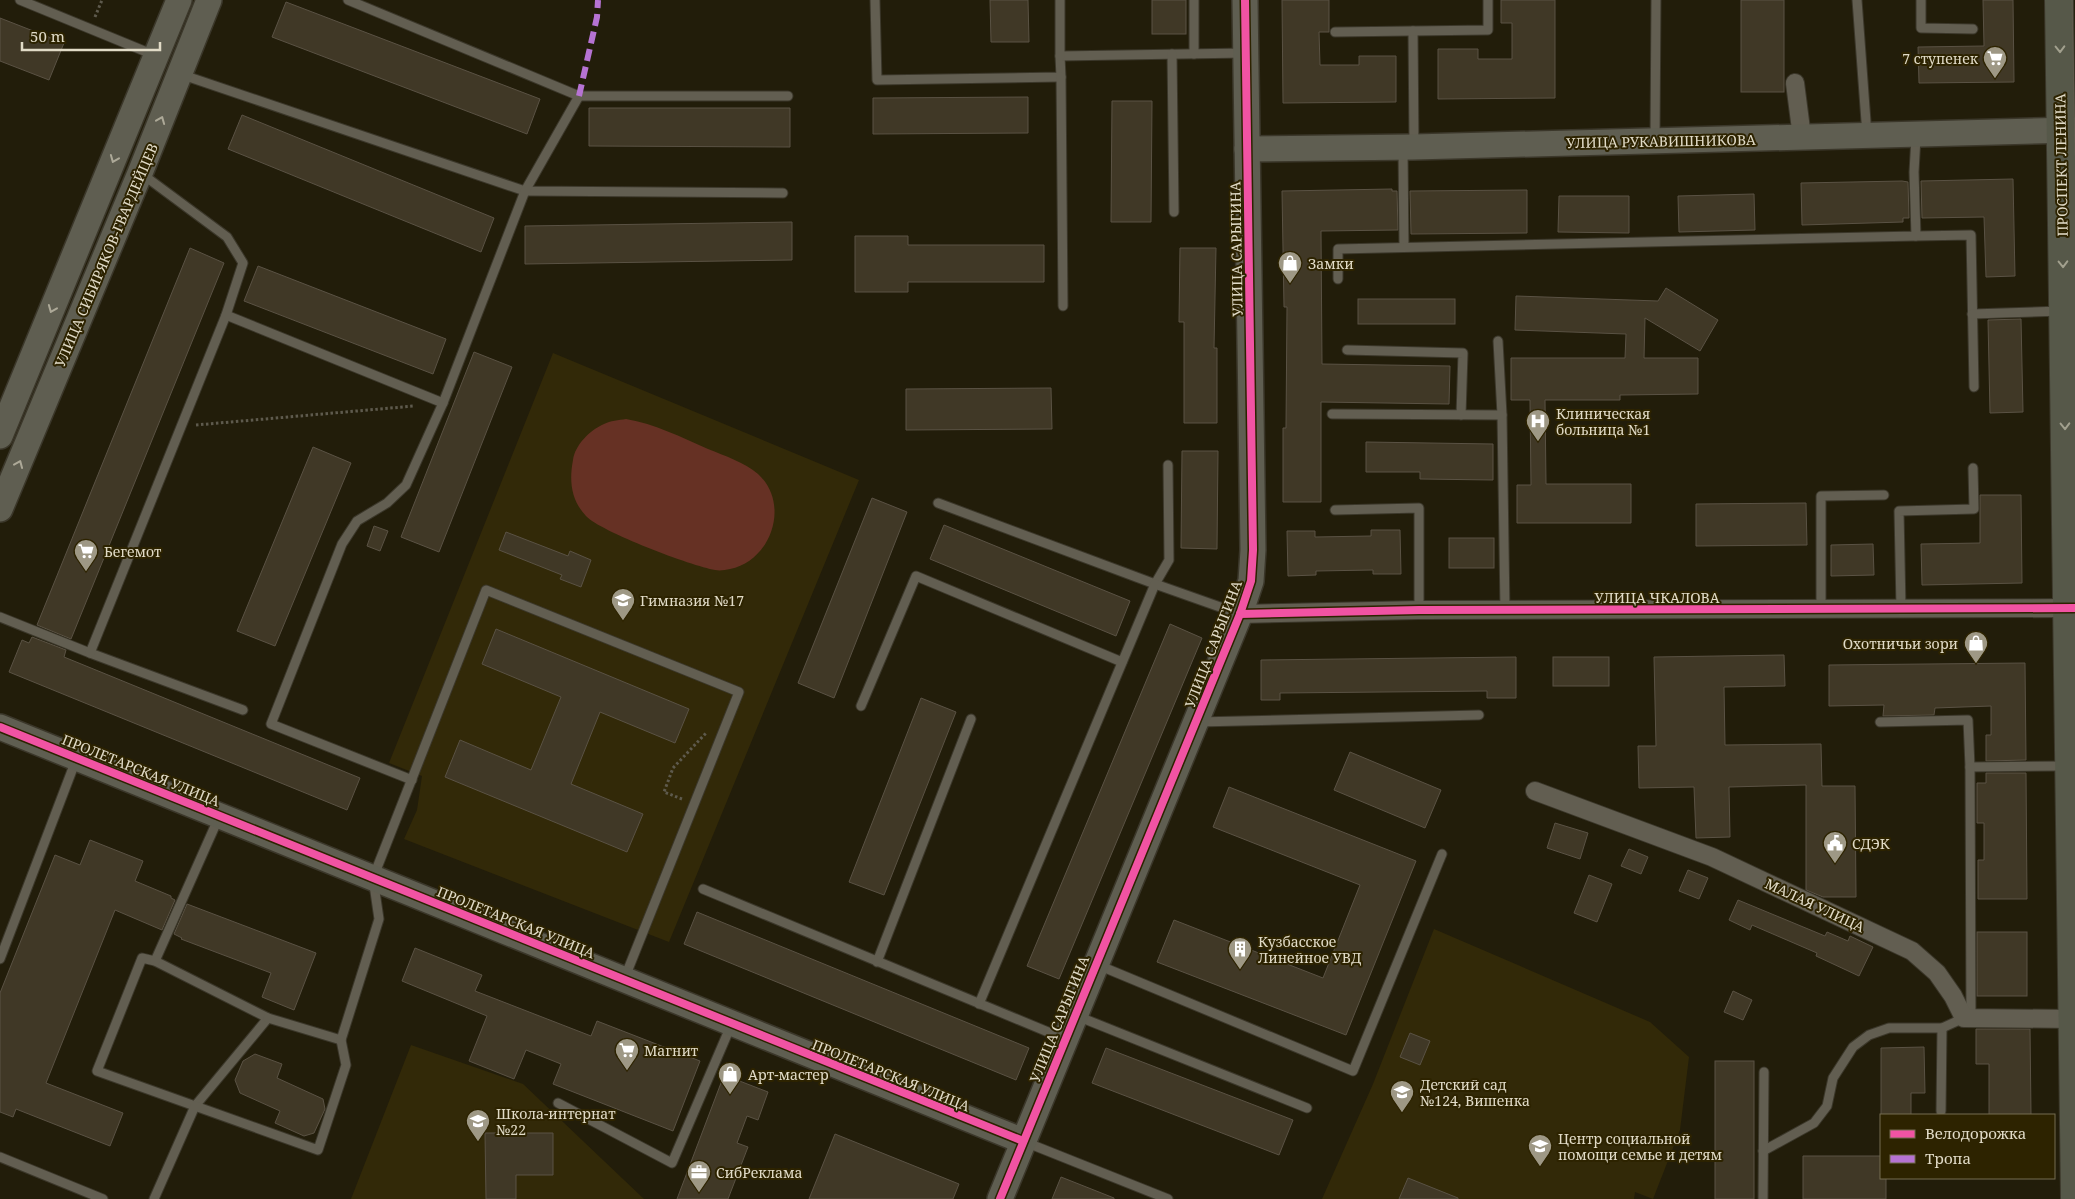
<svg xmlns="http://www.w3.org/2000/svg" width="2075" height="1199" viewBox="0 0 2075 1199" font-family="'Noto Serif',serif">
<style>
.built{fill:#322908}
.green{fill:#663124}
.building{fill:#403826;stroke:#5a5244}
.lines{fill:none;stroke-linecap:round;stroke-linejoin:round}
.lane-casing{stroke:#3b372a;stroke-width:11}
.street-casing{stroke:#3b372a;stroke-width:20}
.secondary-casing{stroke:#3b372a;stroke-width:28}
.primary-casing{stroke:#3b372a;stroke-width:30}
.path{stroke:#5e5a4d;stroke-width:3;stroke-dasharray:2.5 2.5;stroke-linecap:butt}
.lane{stroke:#625e51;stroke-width:9}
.street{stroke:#625e51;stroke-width:18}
.secondary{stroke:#5f5e51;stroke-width:25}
.primary{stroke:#565849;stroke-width:28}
.tram{stroke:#605c4e;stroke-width:1}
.quiet{stroke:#b673d3;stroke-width:6;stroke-dasharray:12 6;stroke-linecap:butt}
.cycleway-casing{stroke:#2d2300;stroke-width:11}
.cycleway{stroke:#f153a3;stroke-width:8}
.oneway{stroke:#a2a08e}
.oneway2{stroke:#ada998}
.labels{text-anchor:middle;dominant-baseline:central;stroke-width:4;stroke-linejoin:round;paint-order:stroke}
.poi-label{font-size:14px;fill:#e1dbc7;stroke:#2d2300;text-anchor:start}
.street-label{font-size:14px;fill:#e1dbc7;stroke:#2d2300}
</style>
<rect width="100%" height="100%" fill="#221d0a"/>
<g class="built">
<path d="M553,353L859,480L669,942L404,839L417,810L422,776L389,763Z"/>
<path d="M1434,929L1650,1022L1689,1057L1680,1130L1653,1199L1635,1192L1634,1199H1322L1373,1084Z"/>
<path d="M411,1045L523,1084L644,1199H351Z"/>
</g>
<path class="green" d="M626,419C655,424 681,437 708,449C725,456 744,462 758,474C791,504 771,561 730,569C725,570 720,571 715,570C692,566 601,532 586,516C571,500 569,481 573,460C575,445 590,430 604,424C610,421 619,420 626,419Z"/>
<g class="building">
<path d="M990,0H1028L1029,42H991Z"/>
<rect x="1152" y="0" width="34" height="34"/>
<path d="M1282,0H1329V32H1319L1320,65H1359V56H1396V102L1283,103Z"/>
<path d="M1501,0H1555V98L1438,99V49H1478V59H1512V23H1501Z"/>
<rect x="1741" y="0" width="43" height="92"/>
<path d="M1983,0H2013L2014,82L1919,83L1918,47L1984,46Z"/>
<path d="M286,2L540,99L527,134L272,37Z"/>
<path d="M0,18L64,43L49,80L0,61Z"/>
<path d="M1028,97V133L873,134V98Z"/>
<path d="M1112,101H1152L1151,222H1111Z"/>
<path d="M589,108H790V147L589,146Z"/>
<path d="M242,115L494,218L481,252L228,149Z"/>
<path d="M2013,179L2015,276L1986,277L1984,217L1922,218L1921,181Z"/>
<path d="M1902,181L1908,182L1909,218H1903V222L1802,225L1801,183Z"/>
<path d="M1392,189V191H1397L1398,230L1321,231L1322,364L1450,366L1449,404L1321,402V502H1283V428H1286L1287,307H1284L1282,191Z"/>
<path d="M1527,190V233L1411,234L1410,191Z"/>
<path d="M1754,194L1755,230L1679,232L1678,196Z"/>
<path d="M1559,196H1629V233L1558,232Z"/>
<path d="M792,222V260L525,264V226Z"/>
<path d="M855,236H908V245H1044V282H908V292H855Z"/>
<path d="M190,248L224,263L71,639L37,625Z"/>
<path d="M1180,248H1216L1214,348H1217V423H1184V322H1179Z"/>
<path d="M258,266L446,339L433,374L244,301Z"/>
<path d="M1666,288L1718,320L1700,351L1645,318L1644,358H1698V394L1620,395V400H1545L1546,484H1631V523H1517V485H1531L1530,400H1511V358H1625L1626,334L1515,330L1516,296L1658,301Z"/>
<rect x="1358" y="299" width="97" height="25"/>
<path d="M2021,319L2023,412L1990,413L1988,320Z"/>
<path d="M474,352L512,367L439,552L401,537Z"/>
<path d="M1051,388L1052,429L906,430V389Z"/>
<path d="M1366,442L1493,444V480L1420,479V472H1366Z"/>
<path d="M313,447L351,463L275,646L237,631Z"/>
<path d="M1182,451H1218L1217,549L1181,548Z"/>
<path d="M1980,495H2021L2022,583L1922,585L1921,544L1980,543Z"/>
<path d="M872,498L907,512L834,698L798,683Z"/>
<path d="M1806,503L1807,545L1696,546V504Z"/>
<path d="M944,525L1130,601L1116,636L930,559Z"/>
<path d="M374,526L388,531L380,551L367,546Z"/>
<path d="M1371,530H1400L1401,574H1373V570L1316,571V575L1288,576L1287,531H1315V537L1371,536Z"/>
<path d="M506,532L568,556L570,551L591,560L581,587L560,579L562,575L499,550Z"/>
<rect x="1449" y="538" width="45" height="30"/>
<path d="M1873,544L1874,575L1831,576V545Z"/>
<path d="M1170,624L1202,638L1059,979L1027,966Z"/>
<path d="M496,629L689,709L675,743L600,712L571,784L643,814L627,852L445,777L460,740L531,770L561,697L482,664Z"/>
<path d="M32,637L66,650L64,657L360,778L347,810L9,672L22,640L29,643Z"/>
<path d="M1784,655L1785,686L1724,687L1725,745L1821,744L1822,786H1855L1856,897H1823L1806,890V785L1729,787L1730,837L1696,838L1694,787L1639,788L1638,746H1656L1654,657Z"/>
<path d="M1516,657V698H1487V691L1280,693V700H1261V660Z"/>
<rect x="1553" y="657" width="56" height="29"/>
<path d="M2025,663L2026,760L1986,761V735H1991V706L1935,708L1934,715L1883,716L1884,705L1829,706V665Z"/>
<path d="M921,698L956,712L884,895L849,882Z"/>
<path d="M1350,752L1441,790L1425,828L1334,790Z"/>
<path d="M1986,773H2026L2027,899H1978V860H1984V823H1977V783H1986Z"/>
<path d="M1229,787L1416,861L1346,1035L1157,962L1174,920L1323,978L1360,885L1213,827Z"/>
<path d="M1555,823L1588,833L1580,859L1547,848Z"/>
<path d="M90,840L143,861L135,881L171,896V898L175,900L162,930L115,910L46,1083L123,1113L110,1146L16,1109L13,1117L0,1112V993L55,855L80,865Z"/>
<path d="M1629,849L1648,857L1641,874L1621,866Z"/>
<path d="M1688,870L1708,878L1699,899L1679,891Z"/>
<path d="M1589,875L1612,884L1597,922L1574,913Z"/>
<path d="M1738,900L1825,936L1827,932L1848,941L1850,936L1873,947L1859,976L1816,956L1817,953L1752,925L1750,930L1729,920Z"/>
<path d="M187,904L316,953L294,1010L262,997L271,973L181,939L182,938L174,934Z"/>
<path d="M697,912L1029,1048L1016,1080L684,944Z"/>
<rect x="1977" y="932" width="50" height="64"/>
<path d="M415,948L482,975L475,991L591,1036L597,1021L700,1061L673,1131L553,1084L561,1064L526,1050L514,1079L469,1061L487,1016L402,981Z"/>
<path d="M1733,991L1752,1000L1743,1020L1724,1012Z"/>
<path d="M1976,1029H2030L2031,1115H1989V1064H1976Z"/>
<path d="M1410,1033L1430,1041L1420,1065L1400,1057Z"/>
<path d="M1924,1047L1925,1093H1911V1115H1881V1048Z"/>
<path d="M1106,1048L1293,1120L1279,1155L1092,1083Z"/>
<path d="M255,1054L282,1064L277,1078L323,1099L325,1109L314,1133L304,1136L275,1123L280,1111L240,1093L235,1080L243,1061Z"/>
<rect x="1715" y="1061" width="39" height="138"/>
<path d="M724,1075L768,1092L758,1120L747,1116L737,1143L748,1147L728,1199H677Z"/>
<path d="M485,1133H553V1175H516V1199H486Z"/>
<path d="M835,1134L959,1184L953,1199H809Z"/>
<path d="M1803,1156H1881V1178H1886V1199H1803Z"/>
<path d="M1061,1177L1114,1198V1199H1052Z"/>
<path d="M1408,1178L1458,1198V1199H1399Z"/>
</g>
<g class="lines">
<g class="lane-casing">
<g id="lane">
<path d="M20,0L154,55"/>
<path d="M348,0L579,96H788"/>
<path d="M875,0L877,80L1061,77L1060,56L1245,53"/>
<path d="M1060,0V56"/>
<path d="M1194,0V54"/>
<path d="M1857,0L1867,135"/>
<path d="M1921,0V28L1973,29"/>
<path d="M1413,31L1414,145"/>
<path d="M1335,32L1488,30V0"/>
<path d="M1172,54L1174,212"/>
<path d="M180,74L525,191L783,193"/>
<path d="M1061,77L1063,306"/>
<path d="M1655,138L1656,0"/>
<path d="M1403,150L1404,247"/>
<path d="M1916,236L1971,235L1974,387"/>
<path d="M1338,279V249L1916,236L1914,172L1916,137"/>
<path d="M1972,314L2061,311"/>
<path d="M226,315L443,403"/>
<path d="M1498,341L1502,415L1505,610"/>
<path d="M1347,350L1463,353L1461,415"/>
<path d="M1332,414L1502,415"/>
<path d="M938,503L1155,584L1169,560L1168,465"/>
<path d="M1335,510L1419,508V610"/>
<path d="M1821,608V496L1884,495"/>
<path d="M1901,608L1899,511L1974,509L1973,468"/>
<path d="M0,617L90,653L243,710"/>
<path d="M90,653L226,315L243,263L227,237L142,174"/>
<path d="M861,706L916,576L1122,662"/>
<path d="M1198,722L1479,715"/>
<path d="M1880,722L1968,720L1970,767L2066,766"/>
<path d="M1970,767L1971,1018"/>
<path d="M412,780L271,724L342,544L357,521L387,503L406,485L443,403L525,191L579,96"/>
<path d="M703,889L1065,1039"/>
<path d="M142,958L155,961L268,1018L195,1106L97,1071Z"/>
<path d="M0,959L76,760"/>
<path d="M155,961L219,817"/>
<path d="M877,962L971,719"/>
<path d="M1098,965L1353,1071L1442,854"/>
<path d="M979,1004L1155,584L1237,613"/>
<path d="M1077,1016L1307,1108"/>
<path d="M268,1018L341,1040L379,919L373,878L486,590L739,692L625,977"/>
<path d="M558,1103L672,1163L732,1023"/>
<path d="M1941,1111L1942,1028"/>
<path d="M1025,1142L1168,1199"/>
<path d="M1763,1151L1814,1123L1827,1106L1833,1078L1853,1047L1869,1035L1889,1028H1942L1964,1018"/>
<path d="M0,1157L103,1199"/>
<path d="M154,1199L195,1106L318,1150L346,1065L341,1040"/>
<path d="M1763,1199L1764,1072"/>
</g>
</g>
<g class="street-casing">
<g id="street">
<path d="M1795,83L1802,137"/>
<path d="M1240,614L1419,610L2075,608"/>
<path d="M1535,791L1712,857L1912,951L1937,973L1953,996L1964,1018L2073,1019"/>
</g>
</g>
<g class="secondary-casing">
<g id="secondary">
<path d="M1247,149L1414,147L2075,130"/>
<path d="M0,436L179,0"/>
<path d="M0,509L140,173L209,0"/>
<path d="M0,727L1023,1141"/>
<path d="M1000,1199L1240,614L1251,581L1253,550L1245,0"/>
</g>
</g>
<g class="primary-casing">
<path id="primary" d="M2059,0L2075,1199"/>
</g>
<g class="path">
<path d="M95,17L102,0"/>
<path d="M196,425L414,406"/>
<path d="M682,799L664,792L673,768L707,732"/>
</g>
<use href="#lane" class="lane"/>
<use href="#street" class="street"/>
<use href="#secondary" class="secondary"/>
<use href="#primary" class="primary"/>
<path class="tram" d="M2072,0L2075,155"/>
<path class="quiet" d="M579,96L597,17L598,0"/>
<g class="cycleway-casing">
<g id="cycleway">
<path d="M1240,614L1419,610L2075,608"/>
<path d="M0,727L1023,1141"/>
<path d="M1000,1199L1240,614L1251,581L1253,550L1245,0"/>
</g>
</g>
<use href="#cycleway" class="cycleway"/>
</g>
<defs><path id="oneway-chevron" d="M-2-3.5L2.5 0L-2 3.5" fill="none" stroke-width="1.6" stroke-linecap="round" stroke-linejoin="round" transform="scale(1.25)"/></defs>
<g class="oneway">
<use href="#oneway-chevron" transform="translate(2060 49) rotate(89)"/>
<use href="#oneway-chevron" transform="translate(2063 264) rotate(89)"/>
<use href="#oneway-chevron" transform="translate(2065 426) rotate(89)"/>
</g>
<g class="oneway2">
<use href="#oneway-chevron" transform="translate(161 120) rotate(-68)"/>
<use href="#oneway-chevron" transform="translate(114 159) rotate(112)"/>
<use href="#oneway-chevron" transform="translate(52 309) rotate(112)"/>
<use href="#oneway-chevron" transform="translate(19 464) rotate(-67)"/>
</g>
<defs>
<g id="supermarket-pin" transform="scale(1.25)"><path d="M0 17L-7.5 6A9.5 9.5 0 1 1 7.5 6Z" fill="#9e9885" stroke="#2d2300"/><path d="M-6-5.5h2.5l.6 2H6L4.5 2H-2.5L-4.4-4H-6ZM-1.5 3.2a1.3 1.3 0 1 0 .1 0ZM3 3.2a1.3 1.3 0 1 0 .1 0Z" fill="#fff"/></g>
<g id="shop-pin" transform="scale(1.25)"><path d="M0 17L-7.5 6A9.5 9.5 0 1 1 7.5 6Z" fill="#9e9885" stroke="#2d2300"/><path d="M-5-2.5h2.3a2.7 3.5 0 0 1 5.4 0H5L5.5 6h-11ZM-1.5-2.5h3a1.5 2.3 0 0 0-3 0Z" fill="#fff"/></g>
<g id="hospital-pin" transform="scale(1.25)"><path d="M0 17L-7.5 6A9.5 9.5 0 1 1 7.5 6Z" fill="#9e9885" stroke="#2d2300"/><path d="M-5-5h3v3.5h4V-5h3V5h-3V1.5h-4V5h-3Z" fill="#fff"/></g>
<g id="school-pin" transform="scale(1.25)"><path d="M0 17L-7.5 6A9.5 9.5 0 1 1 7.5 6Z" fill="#9e9885" stroke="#2d2300"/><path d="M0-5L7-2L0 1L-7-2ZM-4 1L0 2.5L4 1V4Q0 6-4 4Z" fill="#fff"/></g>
<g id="civic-pin" transform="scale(1.25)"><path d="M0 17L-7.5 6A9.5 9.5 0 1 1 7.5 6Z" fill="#9e9885" stroke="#2d2300"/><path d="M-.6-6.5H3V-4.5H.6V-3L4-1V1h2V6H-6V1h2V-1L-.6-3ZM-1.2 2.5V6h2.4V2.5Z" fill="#fff"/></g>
<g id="building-pin" transform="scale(1.25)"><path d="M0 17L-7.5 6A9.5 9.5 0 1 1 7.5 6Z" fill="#9e9885" stroke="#2d2300"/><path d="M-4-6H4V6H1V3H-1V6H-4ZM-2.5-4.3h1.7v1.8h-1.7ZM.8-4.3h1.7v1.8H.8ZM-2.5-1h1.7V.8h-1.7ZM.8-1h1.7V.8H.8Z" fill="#fff"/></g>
<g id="office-pin" transform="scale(1.25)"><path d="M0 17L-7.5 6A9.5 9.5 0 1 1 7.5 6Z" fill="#9e9885" stroke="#2d2300"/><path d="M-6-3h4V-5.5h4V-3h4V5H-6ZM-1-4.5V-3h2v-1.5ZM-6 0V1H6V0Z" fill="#fff"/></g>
</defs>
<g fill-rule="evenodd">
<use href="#supermarket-pin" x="1995" y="58"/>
<use href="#shop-pin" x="1290" y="263"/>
<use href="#hospital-pin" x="1538" y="421"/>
<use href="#supermarket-pin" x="86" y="551"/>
<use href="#school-pin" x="623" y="600"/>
<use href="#shop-pin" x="1976" y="643"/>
<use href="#civic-pin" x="1835" y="843"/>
<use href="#building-pin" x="1240" y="949"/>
<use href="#supermarket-pin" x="627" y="1050"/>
<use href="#shop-pin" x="730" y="1074"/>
<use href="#school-pin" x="1402" y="1092"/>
<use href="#school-pin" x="478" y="1121"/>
<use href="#school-pin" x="1540" y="1146"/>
<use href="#office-pin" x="699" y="1172"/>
</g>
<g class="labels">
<g class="poi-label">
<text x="1978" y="58" text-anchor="end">7 ступенек</text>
<text x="1308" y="263">Замки</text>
<text x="1556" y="413">Клиническая<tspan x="1556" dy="16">больница №1</tspan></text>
<text x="104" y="551">Бегемот</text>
<text x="640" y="600">Гимназия №17</text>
<text x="1958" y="643" text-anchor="end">Охотничьи зори</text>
<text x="1852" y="843">СДЭК</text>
<text x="1258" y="941">Кузбасское<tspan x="1258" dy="16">Линейное УВД</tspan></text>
<text x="644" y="1050">Магнит</text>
<text x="748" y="1074">Арт-мастер</text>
<text x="1420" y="1084">Детский сад<tspan x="1420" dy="16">№124, Вишенка</tspan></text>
<text x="496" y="1113">Школа-интернат<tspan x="496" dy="16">№22</tspan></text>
<text x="1558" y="1138">Центр социальной<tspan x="1558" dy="16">помощи семье и детям</tspan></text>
<text x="716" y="1172">СибРеклама</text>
</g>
<g class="street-label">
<text transform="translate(1661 141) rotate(-1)">УЛИЦА РУКАВИШНИКОВА</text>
<text transform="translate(2061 165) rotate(-91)">ПРОСПЕКТ ЛЕНИНА</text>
<text transform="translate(1236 249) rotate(-91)">УЛИЦА САРЫГИНА</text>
<text transform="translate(106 255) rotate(-67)">УЛИЦА СИБИРЯКОВ-ГВАРДЕЙЦЕВ</text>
<text x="1657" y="597">УЛИЦА ЧКАЛОВА</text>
<text transform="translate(1213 644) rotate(-69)">УЛИЦА САРЫГИНА</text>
<text transform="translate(141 770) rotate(22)">ПРОЛЕТАРСКАЯ УЛИЦА</text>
<text transform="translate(1815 905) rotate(25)">МАЛАЯ УЛИЦА</text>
<text transform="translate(516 922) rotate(22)">ПРОЛЕТАРСКАЯ УЛИЦА</text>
<text transform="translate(1059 1019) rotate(-68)">УЛИЦА САРЫГИНА</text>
<text transform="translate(891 1075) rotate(22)">ПРОЛЕТАРСКАЯ УЛИЦА</text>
</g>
</g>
<rect x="1880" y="1114" width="175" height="65" fill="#2d2300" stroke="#756d50"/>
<rect x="1890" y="1130" width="25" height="8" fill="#f153a3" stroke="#756d50"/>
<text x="1925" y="1139" font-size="15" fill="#e1dbc7">Велодорожка</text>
<rect x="1890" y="1155" width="25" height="8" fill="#b673d3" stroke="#756d50"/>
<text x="1925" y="1164" font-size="15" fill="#e1dbc7">Тропа</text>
<path d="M22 42v8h138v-8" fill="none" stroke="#e1dbc7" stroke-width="2.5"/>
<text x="30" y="42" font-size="15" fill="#e1dbc7" stroke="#2d2300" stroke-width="4" paint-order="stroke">50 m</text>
</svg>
